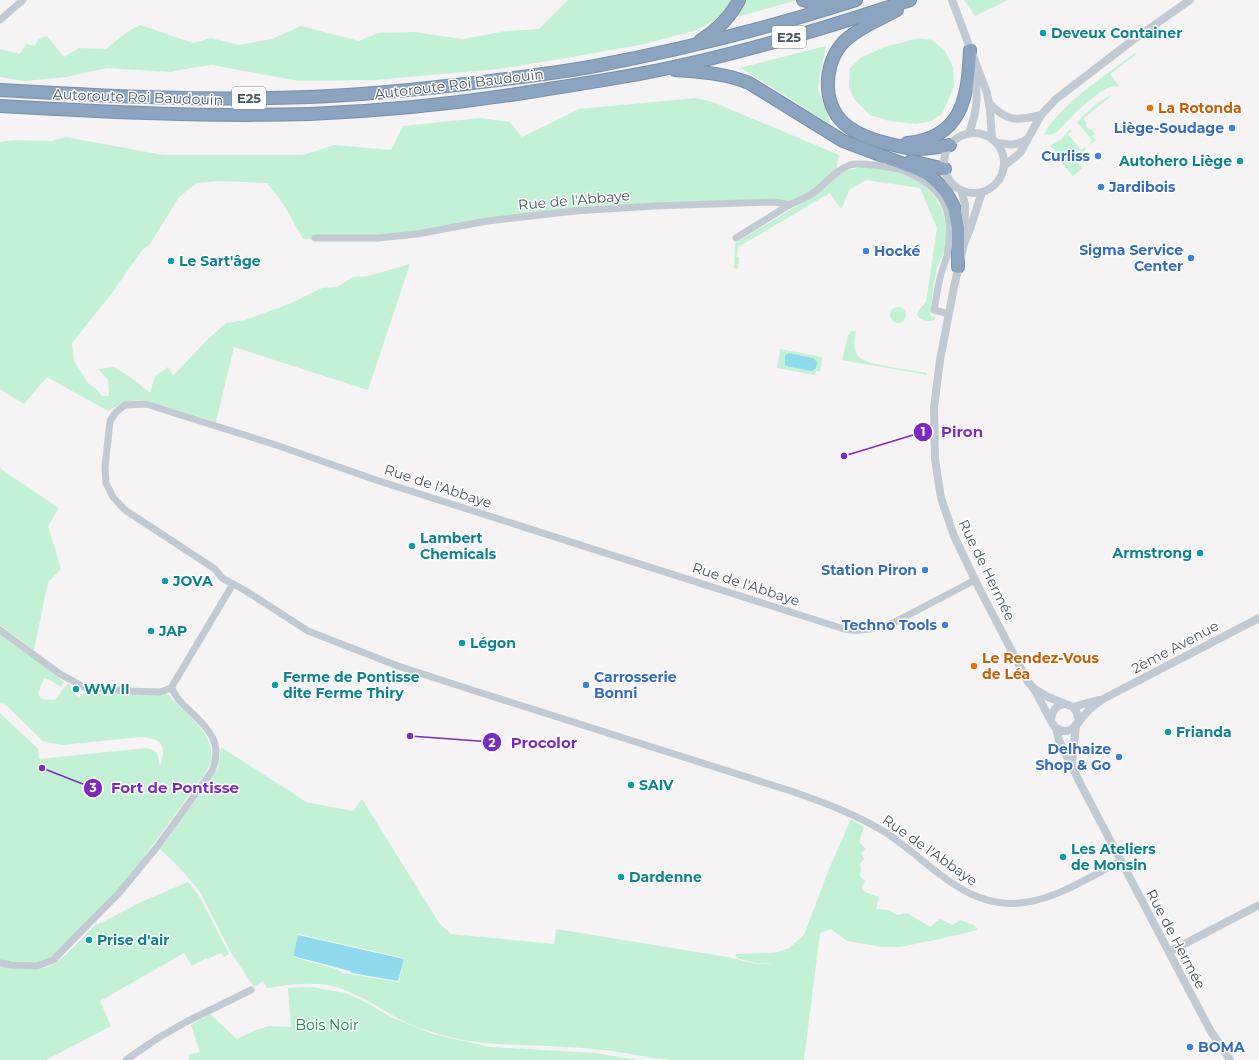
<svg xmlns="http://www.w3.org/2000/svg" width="1259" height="1060" viewBox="0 0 1259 1060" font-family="Montserrat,sans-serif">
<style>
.green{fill:#c3f1d5;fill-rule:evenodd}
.water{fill:#90daee}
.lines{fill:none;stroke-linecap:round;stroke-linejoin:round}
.motorway-casing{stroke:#7690ad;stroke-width:14}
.minor{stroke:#c1cad2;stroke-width:7}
.tertiary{stroke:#c1cad2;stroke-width:8}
.motorway{stroke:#8ba5c1;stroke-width:12}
.culture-dot{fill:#0f9aa8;stroke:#fff;stroke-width:1.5}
.food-dot{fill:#e8710a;stroke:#fff;stroke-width:1.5}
.shop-dot{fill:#3f7fe0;stroke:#fff;stroke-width:1.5}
.labels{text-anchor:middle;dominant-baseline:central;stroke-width:3;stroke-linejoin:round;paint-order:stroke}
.shield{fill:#fff;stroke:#808990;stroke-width:1}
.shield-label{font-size:13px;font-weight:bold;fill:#4a5661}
.culture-label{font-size:14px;font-weight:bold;fill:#0d838f;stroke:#fff;text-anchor:start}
.street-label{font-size:14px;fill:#4a5661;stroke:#fff}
.food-label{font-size:14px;font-weight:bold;fill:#c56008;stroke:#fff;text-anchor:start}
.shop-label{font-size:14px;font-weight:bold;fill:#366cbe;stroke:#fff;text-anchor:end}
.park-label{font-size:14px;fill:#17864f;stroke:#fff}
.leader{fill:none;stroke:#7b2cbf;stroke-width:1.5}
.callout-dot{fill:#7b2cbf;stroke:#fff;stroke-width:1.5}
.mark-label{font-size:12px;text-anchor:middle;font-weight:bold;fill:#fff}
.callout-label{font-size:15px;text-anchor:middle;font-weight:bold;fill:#7b2cbf;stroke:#fff;stroke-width:3;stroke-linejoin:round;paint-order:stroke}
</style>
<rect width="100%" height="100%" fill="#f5f3f3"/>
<g class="green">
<path d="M568,0H732L722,17L694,31L644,44L567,58L498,69L374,80L299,81L212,65L191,68L171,72L107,68L66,77L25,81L0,77V49L20,54L26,44L34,46L39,39L47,36L64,57L79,48L106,49L127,32L140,25L193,43L211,38L239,45L272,39L301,26L359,41L378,33L414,32L463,39L506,31L539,29Z"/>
<path d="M742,0H793L794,1L737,17Z"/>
<path d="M964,0H1008L975,16Z"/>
<path d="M919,38L932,40L945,51L953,67L954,86L947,103L942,114L931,121L917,124L889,121L870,115L854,99L849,87L850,68L862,57L885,47Z"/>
<path d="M826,46L820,74L818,89L831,125L767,84L740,68Z"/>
<path d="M1135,53L1137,54L1110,74L1119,86L1110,87L1100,92L1078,110L1057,132L1050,135L1044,134C1062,103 1106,75 1135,53Z"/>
<path d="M1110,95L1111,96L1083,119L1087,123L1085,125L1090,130L1091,129L1095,134L1092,136L1096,140L1090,145L1089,143L1092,140L1077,122L1096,104Z"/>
<path d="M696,98L713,102L839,155L836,170L814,190L784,204L575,211L378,238L303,239L284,205L267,183L221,181L197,183L179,197L150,244L142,250L112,293L72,343L74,361L88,383L96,389L102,396H109L108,380L98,369L114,367L133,379L150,393L155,376L168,367L173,376L208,339L226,323L245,320L289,304L322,288L337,287L353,277L368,276L410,264L368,390L234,347L216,422L145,400C131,400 120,403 108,411L47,377L24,404L0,389V142L13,140L52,141L66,137L163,155H303L334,145L391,150L403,126L480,118L510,122L522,137L579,109Z"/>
<path d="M1070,129L1072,131L1068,134L1081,150L1085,147L1086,148L1084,152L1085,154L1077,162L1082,168L1073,176L1060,161L1061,160H1066L1067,156L1057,153L1050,146L1062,139Z"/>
<path d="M866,166C879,168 892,170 904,175C937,186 950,215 945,248C944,255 939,261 937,268C933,283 932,300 930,316L935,317V320C929,322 921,321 917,315L918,311L926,302L937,228L920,188L866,180L849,190L842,208H840L830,193L738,247L737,257H739L738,269L734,268L735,244L737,242L818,193L836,177L845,171Z"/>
<circle cx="898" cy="315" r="8"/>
<path d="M851,331H856C854,340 852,351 860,358C868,365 914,370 927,373V375L842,360L848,335L850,334Z"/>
<path d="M780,349L822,357L820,372L816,371L815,375L777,368Z"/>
<path d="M0,466L1,469L59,508L48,526L61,569L48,582L34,650L0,625Z"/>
<path d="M0,633L31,656L64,682L61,687L50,680L44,678L38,694L41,699L55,700L62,690L69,683L73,693L79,697L85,692L126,695L166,694L169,695L173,700C188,716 216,735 211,761C211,764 207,768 206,772L144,857L113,896L51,957L38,964L0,961V713L38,749L39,759L146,748L151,749L157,753L160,766C167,746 162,738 141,737L62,745L43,741L7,706L2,703L0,704Z"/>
<path d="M221,747L306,802L353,811L362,799L439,923L451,934L554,944L556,929L728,957L756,964L776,963H756L737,958L735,954L774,953L789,948L804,935L829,869L851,819L864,827L859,842L866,849L861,853L864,859L860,864L861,869L860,876L865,881L862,887L865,892L879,897L876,909L888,910L898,915L907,913L930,927L940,919L953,925L960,920L974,925L978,930L935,940L900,947H883L847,941L831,929L820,933L804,1060H671C648,1058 626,1052 603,1050C576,1047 548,1046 521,1045C496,1044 471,1043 446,1036C431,1032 415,1027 401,1020C377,1007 355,990 327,985C307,982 287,985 267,988L263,981L254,987L232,954L199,890L179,867L160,849L215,773L218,768ZM298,934L404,958L399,982L343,973L336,969L293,957Z"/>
<path d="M188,882L199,896L229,954L224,957L221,953L207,959L206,958L192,966L184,953L100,1001L111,1026L46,1060H0V969L1,965C16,967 33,971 47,967C62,962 84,936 96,924L97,925L141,902Z"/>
<path d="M312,987L346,993L367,1003L391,1017L433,1034L490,1047L596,1053L637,1060H190L188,1055L200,1052L191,1025L210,1014L237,1039L256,1030L269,1026L291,1027L288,988Z"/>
</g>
<g class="water">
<path d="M788,353L813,358L817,362L816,368L812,371L785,366V356Z"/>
<path d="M298,935L404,959L398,981L352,973L350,971L293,956Z"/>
</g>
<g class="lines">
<g class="motorway-casing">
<g id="motorway">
<path d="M803,0L818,4L832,5"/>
<path d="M897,10C881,19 852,31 841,45C831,57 827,74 828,88C830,124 859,137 890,144C899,146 908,149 917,149C928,149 939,147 950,145"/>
<path d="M700,41C717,30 730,18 739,0"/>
<path d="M675,70C700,72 725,73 749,83L843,141L917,169L929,175L938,183L946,192L954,207L958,228V267"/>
<path d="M0,90C103,96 206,101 309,97C361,95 413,90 465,84C507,79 549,74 590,67C680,50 769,28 856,0"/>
<path d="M0,106C104,112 207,117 310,114C386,111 462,103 536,91C579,84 622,78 664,69C747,52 829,27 910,0"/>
<path d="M907,143C963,138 968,96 970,50"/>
<path d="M911,161L945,169"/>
</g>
</g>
<g class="minor">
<path d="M0,20L23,0"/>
<path d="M315,238H378L417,234L487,221L575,211L654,206L775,202L789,205C798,201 808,197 816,191C827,182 836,170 850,165C858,162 892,167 901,170C945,186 955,212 947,256C945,262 943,268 941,274C938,286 936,298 934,310L949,314"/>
<path d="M736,238L789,205"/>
<path d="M975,580L893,623C876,629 862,632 844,629L376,480L276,445L146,404L125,405L116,412L110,421L105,467L106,483L113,497L125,510L215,569L222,578L246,591L308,631L398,666L472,690L794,792C825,803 855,814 883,831C930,860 966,913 1027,902C1060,897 1091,876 1121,861"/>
<path d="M0,630L60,674L84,687L125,691L160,692L171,688"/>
<path d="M171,688L233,584"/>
<path d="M0,963L11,965L37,966L53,960L119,893L157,847L212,771C227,735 197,721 178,699C176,696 174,692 171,688"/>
<path d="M126,1060L158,1038L186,1022L251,990"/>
</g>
<g class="tertiary">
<path d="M952,0L987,93L990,110L992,139"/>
<path d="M989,103C1007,122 1017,121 1041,115"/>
<circle cx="974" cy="163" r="30"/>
<path d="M969,133C979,106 978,93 973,65"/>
<path d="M998,143C1011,145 1016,146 1027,139"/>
<path d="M1004,166L1020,153L1041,115L1056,99L1133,40L1190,0"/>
<path d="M961,190L965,204V212L964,237"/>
<path d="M982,192L970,229L964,244L954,287L940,360L934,408L935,459L941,498L954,536L979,588L1028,682L1033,687L1052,723L1056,728L1059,740L1080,783L1210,1030L1230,1060"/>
<path d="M1033,688L1048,697L1073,707L1076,711L1079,721"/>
<path d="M1073,707L1098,700"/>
<path d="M1051,720C1052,711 1055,707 1063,704"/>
<path d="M1056,728C1072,738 1078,721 1088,711C1092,706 1098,703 1103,699L1259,618"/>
<path d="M1072,764L1076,725"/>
<path d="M1169,952L1259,905"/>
</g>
<use href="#motorway" class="motorway"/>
</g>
<g class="culture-dot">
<circle cx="1043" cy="33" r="4"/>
<circle cx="1240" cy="161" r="4"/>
<circle cx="171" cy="261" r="4"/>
<circle cx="412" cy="546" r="4"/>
<circle cx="1200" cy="553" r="4"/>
<circle cx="165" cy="581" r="4"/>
<circle cx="151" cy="631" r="4"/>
<circle cx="462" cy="643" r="4"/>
<circle cx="275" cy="685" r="4"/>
<circle cx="76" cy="689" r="4"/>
<circle cx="1168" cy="732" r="4"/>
<circle cx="631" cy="785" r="4"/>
<circle cx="1063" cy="857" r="4"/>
<circle cx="621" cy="877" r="4"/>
<circle cx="89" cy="940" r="4"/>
</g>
<g class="food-dot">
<circle cx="1150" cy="108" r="4"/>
<circle cx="974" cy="666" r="4"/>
</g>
<g class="shop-dot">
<circle cx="1232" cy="128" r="4"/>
<circle cx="1098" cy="156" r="4"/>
<circle cx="1101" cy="187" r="4"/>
<circle cx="866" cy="251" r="4"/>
<circle cx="1191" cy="258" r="4"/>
<circle cx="925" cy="570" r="4"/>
<circle cx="945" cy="625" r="4"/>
<circle cx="586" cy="685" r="4"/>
<circle cx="1119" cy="757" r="4"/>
<circle cx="1190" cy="1047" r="4"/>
</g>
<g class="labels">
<g class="shield">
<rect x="772" y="26" width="34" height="22" rx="3"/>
<rect x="232" y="87" width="34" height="22" rx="3"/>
</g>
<g class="shield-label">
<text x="789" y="37">E25</text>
<text x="249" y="98">E25</text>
</g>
<g class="culture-label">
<text x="1051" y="33">Deveux Container</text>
<text x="1232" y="161" text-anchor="end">Autohero Liège</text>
<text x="179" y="261">Le Sart'âge</text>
<text x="420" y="538">Lambert<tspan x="420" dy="16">Chemicals</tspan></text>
<text x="1192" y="553" text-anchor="end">Armstrong</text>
<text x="173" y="581">JOVA</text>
<text x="159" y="631">JAP</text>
<text x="470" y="643">Légon</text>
<text x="283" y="677">Ferme de Pontisse<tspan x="283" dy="16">dite Ferme Thiry</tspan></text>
<text x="84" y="689">WW II</text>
<text x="1176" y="732">Frianda</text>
<text x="639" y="785">SAIV</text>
<text x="1071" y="849">Les Ateliers<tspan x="1071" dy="16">de Monsin</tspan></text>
<text x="629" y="877">Dardenne</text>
<text x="97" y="940">Prise d'air</text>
</g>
<g class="street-label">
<text transform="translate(459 84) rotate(-7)">Autoroute Roi Baudouin</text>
<text transform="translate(138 97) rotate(2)">Autoroute Roi Baudouin</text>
<text transform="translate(574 200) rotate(-5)">Rue de l'Abbaye</text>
<text transform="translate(438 486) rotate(18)">Rue de l'Abbaye</text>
<text transform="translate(987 570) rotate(64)">Rue de Hermée</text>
<text transform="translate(746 584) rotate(18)">Rue de l'Abbaye</text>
<text transform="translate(1175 647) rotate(-28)">2ème Avenue</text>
<text transform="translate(930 850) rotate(35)">Rue de l'Abbaye</text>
<text transform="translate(1176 939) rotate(62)">Rue de Hermée</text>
</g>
<g class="food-label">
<text x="1158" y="108">La Rotonda</text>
<text x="982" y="658">Le Rendez-Vous<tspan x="982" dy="16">de Léa</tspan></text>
</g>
<g class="shop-label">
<text x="1224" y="128">Liège-Soudage</text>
<text x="1090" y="156">Curliss</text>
<text x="1109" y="187" text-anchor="start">Jardibois</text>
<text x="1183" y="250">Sigma Service<tspan x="1183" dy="16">Center</tspan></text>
<text x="874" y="251" text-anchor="start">Hocké</text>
<text x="917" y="570">Station Piron</text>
<text x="937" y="625">Techno Tools</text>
<text x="594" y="677" text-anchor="start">Carrosserie<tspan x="594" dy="16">Bonni</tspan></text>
<text x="1111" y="749">Delhaize<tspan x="1111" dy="16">Shop &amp; Go</tspan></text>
<text x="1198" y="1047" text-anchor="start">BOMA</text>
</g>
<g class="park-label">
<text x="327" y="1025">Bois Noir</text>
</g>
</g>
<path class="leader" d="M844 456L923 432M410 736L492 742M42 768L93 788"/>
<g class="callout-dot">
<circle cx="844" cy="456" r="4"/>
<circle cx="410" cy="736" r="4"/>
<circle cx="42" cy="768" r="4"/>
<circle cx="923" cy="432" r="10"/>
<circle cx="492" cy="742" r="10"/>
<circle cx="93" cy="788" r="10"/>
</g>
<g class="mark-label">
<text x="923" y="436">1</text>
<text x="492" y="747">2</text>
<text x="93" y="792">3</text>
</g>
<g class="callout-label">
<text x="962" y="437">Piron</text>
<text x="544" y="748">Procolor</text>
<text x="175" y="793">Fort de Pontisse</text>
</g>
</svg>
